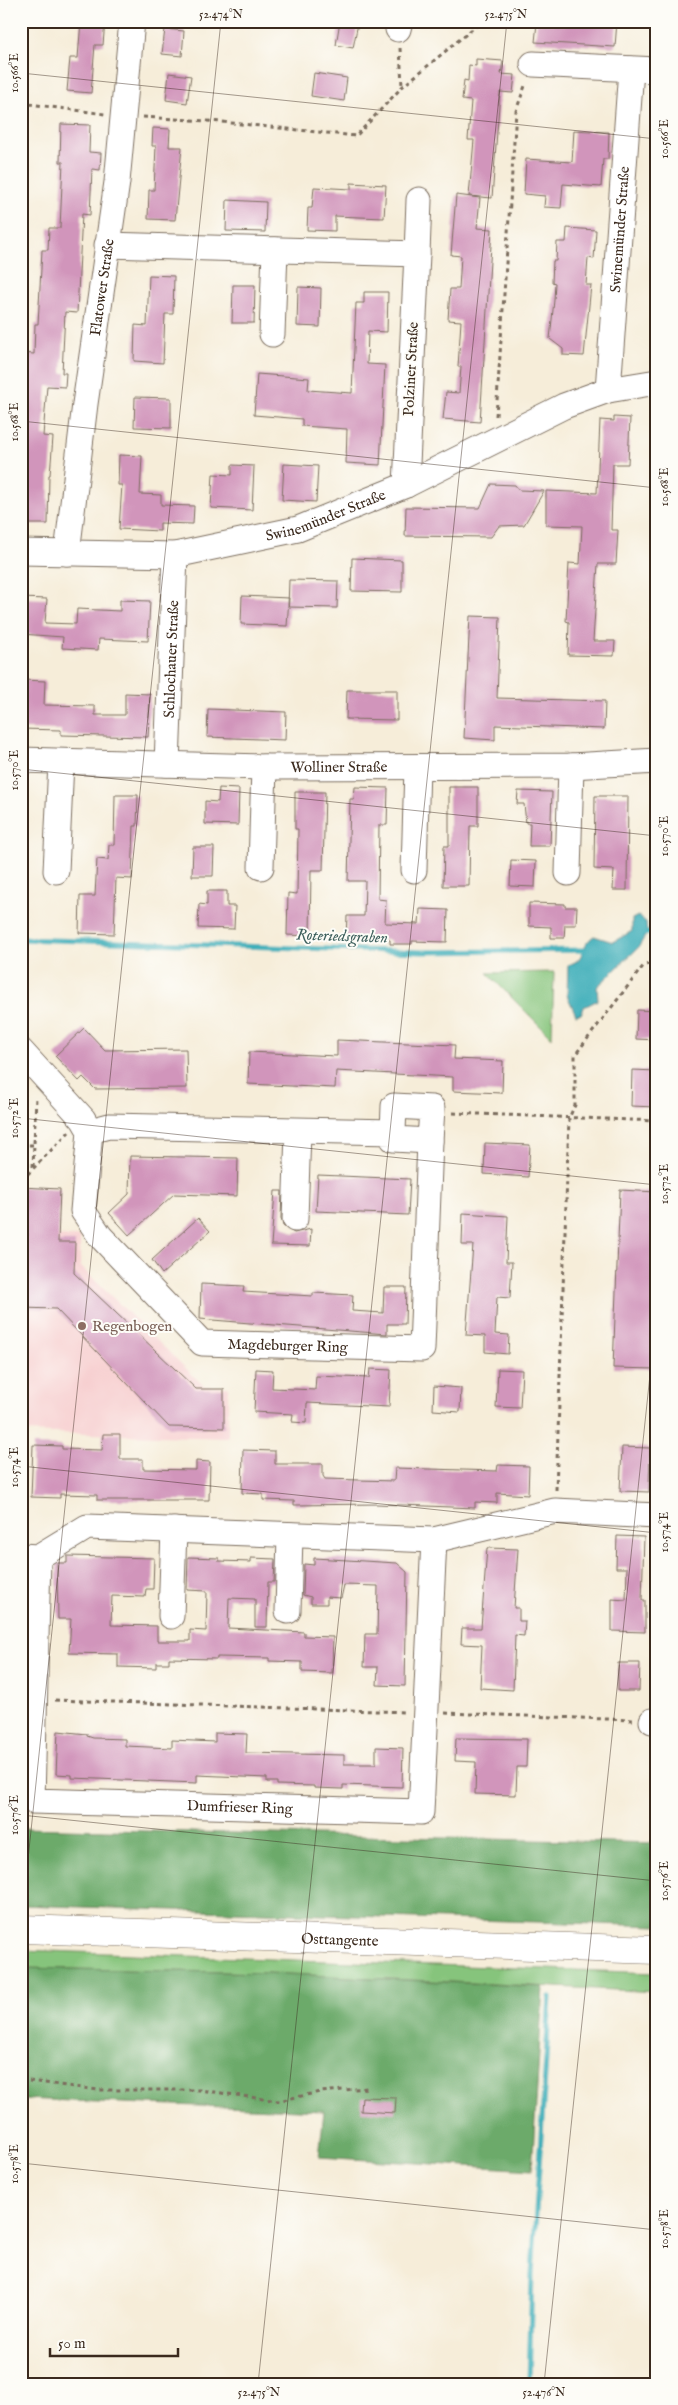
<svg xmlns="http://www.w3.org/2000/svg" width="678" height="2405" viewBox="0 0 678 2405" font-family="'IM FELL English',serif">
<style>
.built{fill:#f7cfd0}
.green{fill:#86c47b;stroke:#60774c}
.forest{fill:#6caa6b;stroke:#546a44}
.water{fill:#3fafba;stroke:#3d6c6c}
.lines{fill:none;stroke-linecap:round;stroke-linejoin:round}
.stream{stroke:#3fafba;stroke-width:5}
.building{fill:#d195bb}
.minor-casing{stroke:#7c6e5f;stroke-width:27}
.major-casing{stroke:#7c6e5f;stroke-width:29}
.path{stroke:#7c6e5f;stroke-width:3;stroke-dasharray:4 4;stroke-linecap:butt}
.minor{stroke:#fff;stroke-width:25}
.major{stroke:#fff;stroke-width:28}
.ticks{fill:none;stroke:#3b2a1e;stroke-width:1;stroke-opacity:0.45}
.education-dot{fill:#8d6e63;stroke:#fdfcf7;stroke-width:2}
.labels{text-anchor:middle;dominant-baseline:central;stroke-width:4;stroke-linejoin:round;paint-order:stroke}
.street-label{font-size:15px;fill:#3b2a1e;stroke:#fdfcf7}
.education-label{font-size:15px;fill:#785e54;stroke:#fdfcf7;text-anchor:start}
.water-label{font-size:16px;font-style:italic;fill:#3d5f5c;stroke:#fdfcf7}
.neatline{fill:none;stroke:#3b2a1e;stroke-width:2}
.ticks-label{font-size:12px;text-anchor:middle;fill:#3b2a1e}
</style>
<rect width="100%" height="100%" fill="#fdfcf7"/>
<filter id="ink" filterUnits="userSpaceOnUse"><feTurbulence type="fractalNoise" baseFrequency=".02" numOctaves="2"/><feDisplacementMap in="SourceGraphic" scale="10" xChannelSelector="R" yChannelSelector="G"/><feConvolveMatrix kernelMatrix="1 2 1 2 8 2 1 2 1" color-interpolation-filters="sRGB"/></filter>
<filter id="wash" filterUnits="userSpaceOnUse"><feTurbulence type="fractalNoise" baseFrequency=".0096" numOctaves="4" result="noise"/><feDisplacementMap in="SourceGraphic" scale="20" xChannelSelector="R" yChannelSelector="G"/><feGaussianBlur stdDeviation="1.12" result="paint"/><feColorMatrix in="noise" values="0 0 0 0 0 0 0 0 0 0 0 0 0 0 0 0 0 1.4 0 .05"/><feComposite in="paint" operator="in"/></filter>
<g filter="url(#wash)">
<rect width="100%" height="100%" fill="#f6edd9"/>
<path class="built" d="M21,1235L80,1237V1266L204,1386L228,1387V1438L21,1432Z"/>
<g class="green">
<path d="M554,972L552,1038L487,973Z"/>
<path d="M21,1950L657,1973V1992L268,1973L21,1968Z"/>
</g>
<g class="forest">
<path d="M21,1828L657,1843V1926L21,1905Z"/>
<path d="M21,1968L268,1973L543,1987L532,2170L319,2157L324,2111L21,2099Z"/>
</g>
<path class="water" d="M638,916L646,922L647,933L638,948L597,987L598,1000L584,1007L581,1014L576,1015L567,995L568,965C588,959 577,948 594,936L613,942L632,931V919Z"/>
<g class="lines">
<g class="stream">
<path d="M642,935L657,930"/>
<path d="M21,939L421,952L588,950"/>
<path d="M529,2384L532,2274L550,1997"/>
</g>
</g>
<g id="blocks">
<g class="building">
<path d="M81,21H105L103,45H95L91,93L67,91L70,58H78Z"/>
<path d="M340,21L358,23L353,48L336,45Z"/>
<path d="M566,21H617L615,47L535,42L537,23L566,25Z"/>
<path d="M165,29L184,31L182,56L162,54Z"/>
<path d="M476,59L503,61L501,74L515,75L513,93L500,92L492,198L469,196L474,140H468L471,101L462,100L464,80L468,81L469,65L476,66Z"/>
<path d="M169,73L191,76L187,103L166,100Z"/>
<path d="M314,73L347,78L344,101L311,96Z"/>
<path d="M61,124L90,125L89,152L101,153L100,170L92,169L90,215L82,214L77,313L65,312L62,373H66L65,387L47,386L43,436L53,437L50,475H49L48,524H21L24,420L21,419V403L25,372H21V353L34,354L35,324H38L42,250H48L49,228H60L63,162H60Z"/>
<path d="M153,128L170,129L169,147H182L175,220L148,219L149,190H154L156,146H152Z"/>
<path d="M574,130L609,132L608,159H603L601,187L563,184L561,208L544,207L545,196L524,194L526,159L572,162Z"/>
<path d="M351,183L386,185L384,218L335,216V231L307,230L308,208H312L314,187L351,189Z"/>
<path d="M456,195L480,198L477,228L492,229L480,422L443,419L446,392L459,393L461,367H458L461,321L448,320L450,289H459L461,256L451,255Z"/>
<path d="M227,200L266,202L265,232L226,231Z"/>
<path d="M567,228L596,230L594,259L588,258L586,285H591L584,356L563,355V349L550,339L554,300L555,283L552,282L553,261H556L557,242H566Z"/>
<path d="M149,275L174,276L173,314H165L163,363L134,361L135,325L147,326Z"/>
<path d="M233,285H255L254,323H232Z"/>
<path d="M298,287L321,288L320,327L297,326Z"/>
<path d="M364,292H388L387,332L368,331L367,364L385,365L380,465L346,463L347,429L302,426V419L254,415L257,374L309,378L308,390L352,393L356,303H364Z"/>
<path d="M135,397L171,398V428L134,427Z"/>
<path d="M614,417L630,418L628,464H613L611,530H618L616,564H598L593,641H615L614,656L568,655L569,622L566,621L569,563L580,564L582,526L546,525V491L597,493L600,420L614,421Z"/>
<path d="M119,455L142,456L140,494L161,495V505L194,506L193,524L160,523V531L119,529L122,485H118Z"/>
<path d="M284,464L318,466L316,502L282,500Z"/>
<path d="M232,465L254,466L252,510L211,508L213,474L232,475Z"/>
<path d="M491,484L515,485L519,490L544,491L524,525L499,526L491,537L405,536L406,507L480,508Z"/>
<path d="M352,558L402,560V592L351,591Z"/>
<path d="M289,580L338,581L337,608L288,607Z"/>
<path d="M242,596L289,598L287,626L241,624Z"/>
<path d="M21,598L47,599L45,623L76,624L77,609L120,611V600L150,601L148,641L99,639L98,650L62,648L63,637L21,634Z"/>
<path d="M470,616L500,617L497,698L605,701L604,729L495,725V740L464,738Z"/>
<path d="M23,680L45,681L44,705L95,706V715H125V693L150,694L148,737L61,735V730L21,729Z"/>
<path d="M347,690H397V720L346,719Z"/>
<path d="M208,709L286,712L285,740L207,737Z"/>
<path d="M355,787L388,788L387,825H379L378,899L386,900L385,923L419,924L420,909L448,910L447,942L412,941V944H390V940L346,938L347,916H364L365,881H348L350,799H354Z"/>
<path d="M449,787H478V826H470L469,886H443L444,846H449Z"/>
<path d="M219,788L239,789L238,825L205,824V801L218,802Z"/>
<path d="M518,791L552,792L550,846H529L530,823H526L524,804H517Z"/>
<path d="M295,792H325L323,870H311L310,936L287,935L288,893L297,894L298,829H295Z"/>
<path d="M115,795H138L137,826H134L132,879L116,878L114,934L79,933L80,896H95L97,859L108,860L109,845H114Z"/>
<path d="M595,796H628L627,890H613L614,870L594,869Z"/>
<path d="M193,847H214L213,876H192Z"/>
<path d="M511,860L536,861L535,887L510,886Z"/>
<path d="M207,891H227V906H235L234,929L198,928L199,904L207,905Z"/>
<path d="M529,903L565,904V907H577L576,925H565L564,938H551V927L529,926Z"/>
<path d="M637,1010L657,1011V1040L636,1039Z"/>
<path d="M84,1028L105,1050L186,1049L187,1088L95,1089L83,1077L79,1081L55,1056Z"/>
<path d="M337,1040L455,1045L454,1059L503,1061L502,1093L453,1091V1077L336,1071L335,1088L248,1084L249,1052L337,1056Z"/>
<path d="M632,1070L657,1071L656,1107L631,1106Z"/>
<path d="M485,1143L530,1145L528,1177L484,1174Z"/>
<path d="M130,1156L238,1158L237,1196L174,1194L129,1235L109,1213L129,1194Z"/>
<path d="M318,1175L410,1179L408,1215L316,1211Z"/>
<path d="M21,1187L60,1189L58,1242H75L74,1273L196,1389H224V1428L169,1427L56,1309L21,1308Z"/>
<path d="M620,1190L657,1192V1369L613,1368Z"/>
<path d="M275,1191H282L281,1218L283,1226L294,1233L311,1229L310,1246L271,1245Z"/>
<path d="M463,1213L508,1216L506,1262H512L510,1298L497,1297L495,1334L509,1335L508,1354L485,1352V1336L466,1335L473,1245H462Z"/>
<path d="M198,1218L210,1231L162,1274L152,1260Z"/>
<path d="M201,1284L244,1286L243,1292L313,1296V1293L353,1295L352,1311L383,1313L384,1287H406L405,1324H387V1334L200,1319Z"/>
<path d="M256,1369L273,1370L272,1388L315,1390L316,1376L369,1378L370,1369L391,1370L389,1407L307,1403L306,1423L292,1422L293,1414L254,1412Z"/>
<path d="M498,1369L522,1370L520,1408L496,1407Z"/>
<path d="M434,1386L461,1388L460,1412L433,1410Z"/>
<path d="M103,1434H120V1459H143V1469L196,1470V1461L210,1462L209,1500H97V1495L60,1494V1498L31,1497L33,1445L62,1446V1449L102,1450Z"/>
<path d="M622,1447L650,1448L649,1492L620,1491Z"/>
<path d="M243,1450L275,1451V1464H323V1476L325,1479L394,1481L395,1468L497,1471L498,1465L529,1466L528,1495L497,1493V1503L475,1502V1508L377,1504L294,1505V1501L263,1500V1494L242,1493Z"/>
<path d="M617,1536L644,1537L642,1600H645V1632L612,1631V1599L626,1600L627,1568H616Z"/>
<path d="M487,1548L518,1549L514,1608H519V1621H525L524,1636L515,1635L513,1690L480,1688L482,1645L461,1644L462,1628H481Z"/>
<path d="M67,1556L154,1558L153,1589H146L145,1597L112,1596L111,1625L157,1626V1641H190V1630L206,1631L207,1591L187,1590L188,1557L219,1558V1561L251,1562V1558L275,1559L274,1582H268L267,1627H255V1599L229,1598L228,1628L304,1632V1636L333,1637L332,1673L302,1672V1662L269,1661V1658L217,1657V1659L169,1658V1663H156V1668L118,1667V1654L69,1653L71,1619H58L57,1563H67Z"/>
<path d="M314,1558L397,1563L407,1572L405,1686L377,1685L378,1667H364L365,1634H377L378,1586L344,1585L341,1598L327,1597V1604H311V1597L303,1595L304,1564L314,1565Z"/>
<path d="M618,1663H640L639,1691H618Z"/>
<path d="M58,1731L87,1734V1736L93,1738L125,1739V1746L172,1748V1740L215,1742V1733L247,1734L246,1753L344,1755V1764H376V1747L403,1748L402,1787L343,1785V1789L314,1788V1786L277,1785V1782H267V1778L197,1775V1783L72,1778V1775L56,1774Z"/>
<path d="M456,1738L527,1739L526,1767H517L516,1795L475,1794L476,1762L455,1761Z"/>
<path d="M362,2097L396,2098L395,2113L361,2111Z"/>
</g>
</g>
</g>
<g filter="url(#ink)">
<use href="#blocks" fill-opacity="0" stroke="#7c6e5f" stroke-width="1"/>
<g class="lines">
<g class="minor-casing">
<g id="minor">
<path d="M398,29L400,21"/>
<path d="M533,64L657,70"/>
<path d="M107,245L417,254L406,485"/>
<path d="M417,254L419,200"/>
<path d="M272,334L275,250"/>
<path id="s1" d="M608,390L631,69"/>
<path id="s2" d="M21,552L175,555L298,529L406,485L564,406L608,390L657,382"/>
<path id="s3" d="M67,553L85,404L117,182L132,21"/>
<path id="s4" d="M21,760L264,767L571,766L657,761"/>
<path id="s5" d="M167,764L175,555"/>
<path d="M261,867L264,767"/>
<path d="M414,870L417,767"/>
<path d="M56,871L61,762"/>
<path d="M568,873L571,766"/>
<path id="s6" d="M21,1051L83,1119L90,1131L83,1211L100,1236L202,1343L422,1349L430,1141"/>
<path d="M90,1131L109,1126L393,1132V1139L430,1141L432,1108L394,1106L393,1132"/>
<path d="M295,1219L298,1132"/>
<path d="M21,1556L38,1557L87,1527L434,1540L555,1511L657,1516"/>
<path id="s7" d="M38,1557L32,1801L421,1812L434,1540"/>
<path d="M288,1611L290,1535"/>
<path d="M171,1616L174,1530"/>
<path d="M652,1721H657"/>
</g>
</g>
<g class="major-casing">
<g id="major">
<path id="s8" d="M21,1929L657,1950"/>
</g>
</g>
<g class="path">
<path d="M400,48L402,86"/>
<path d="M21,103L105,114"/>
<path d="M143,117L222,122L356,136L402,87L482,21"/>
<path d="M496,416L516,111L526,83"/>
<path d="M453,1113L657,1121"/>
<path d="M21,1145H33"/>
<path d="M33,1167L36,1097"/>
<path d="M22,1180L69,1132"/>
<path d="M556,1490L569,1118L575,1105V1055L644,965L657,963"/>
<path d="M55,1700L406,1712"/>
<path d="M445,1713L633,1720"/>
<path d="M21,2080L98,2090H200L278,2101L320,2092L367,2088"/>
</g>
<use href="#minor" class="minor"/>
<use href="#major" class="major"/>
</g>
</g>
<path class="ticks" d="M21,73L657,139M21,421L657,488M21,769L657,836M21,1118L657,1185M21,1466L657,1533M21,1815L657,1881M21,1926L221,21M21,2163L657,2230M258,2384L507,21M544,2384L657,1308"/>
<circle class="education-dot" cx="82" cy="1326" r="5"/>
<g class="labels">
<g class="street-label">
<text stroke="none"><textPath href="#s1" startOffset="161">Swinemünder Straße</textPath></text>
<text stroke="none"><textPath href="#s3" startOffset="268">Flatower Straße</textPath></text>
<text transform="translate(411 369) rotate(-87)">Polziner Straße</text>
<text stroke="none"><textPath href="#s2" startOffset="310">Swinemünder Straße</textPath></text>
<text stroke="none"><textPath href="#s5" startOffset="105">Schlochauer Straße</textPath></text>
<text stroke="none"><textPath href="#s4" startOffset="318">Wolliner Straße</textPath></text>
<text stroke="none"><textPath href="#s6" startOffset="450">Magdeburger Ring</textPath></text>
<text stroke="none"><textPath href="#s7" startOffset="452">Dumfrieser Ring</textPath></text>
<text stroke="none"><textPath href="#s8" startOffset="319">Osttangente</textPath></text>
</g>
<g class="education-label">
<text x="92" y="1326">Regenbogen</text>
</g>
<g class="water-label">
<text transform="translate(342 937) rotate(2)">Roteriedsgraben</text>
</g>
</g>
<rect width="678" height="2405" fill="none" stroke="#fdfcf7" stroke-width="55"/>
<path d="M50 2348v8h128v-8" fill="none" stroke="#3b2a1e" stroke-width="2.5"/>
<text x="58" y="2348" font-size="15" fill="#3b2a1e" stroke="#fdfcf7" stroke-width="4" paint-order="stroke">50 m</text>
<rect x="28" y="28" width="622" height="2350" class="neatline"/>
<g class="ticks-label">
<text x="221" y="18">52.474°N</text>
<text x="506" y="18">52.475°N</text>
<text transform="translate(14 73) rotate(-90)" y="4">10.566°E</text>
<text transform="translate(664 139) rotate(-90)" y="4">10.566°E</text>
<text transform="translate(14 422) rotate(-90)" y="4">10.568°E</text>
<text transform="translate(664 487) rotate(-90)" y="4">10.568°E</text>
<text transform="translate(14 770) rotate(-90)" y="4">10.570°E</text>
<text transform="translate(664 836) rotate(-90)" y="4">10.570°E</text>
<text transform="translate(14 1118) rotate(-90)" y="4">10.572°E</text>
<text transform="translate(664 1184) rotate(-90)" y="4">10.572°E</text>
<text transform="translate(14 1467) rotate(-90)" y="4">10.574°E</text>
<text transform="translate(664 1532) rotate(-90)" y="4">10.574°E</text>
<text transform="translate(14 1815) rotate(-90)" y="4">10.576°E</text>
<text transform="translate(664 1881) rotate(-90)" y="4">10.576°E</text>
<text transform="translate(14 2164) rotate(-90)" y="4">10.578°E</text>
<text transform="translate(664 2229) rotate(-90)" y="4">10.578°E</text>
<text x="259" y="2396">52.475°N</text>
<text x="544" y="2396">52.476°N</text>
</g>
</svg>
